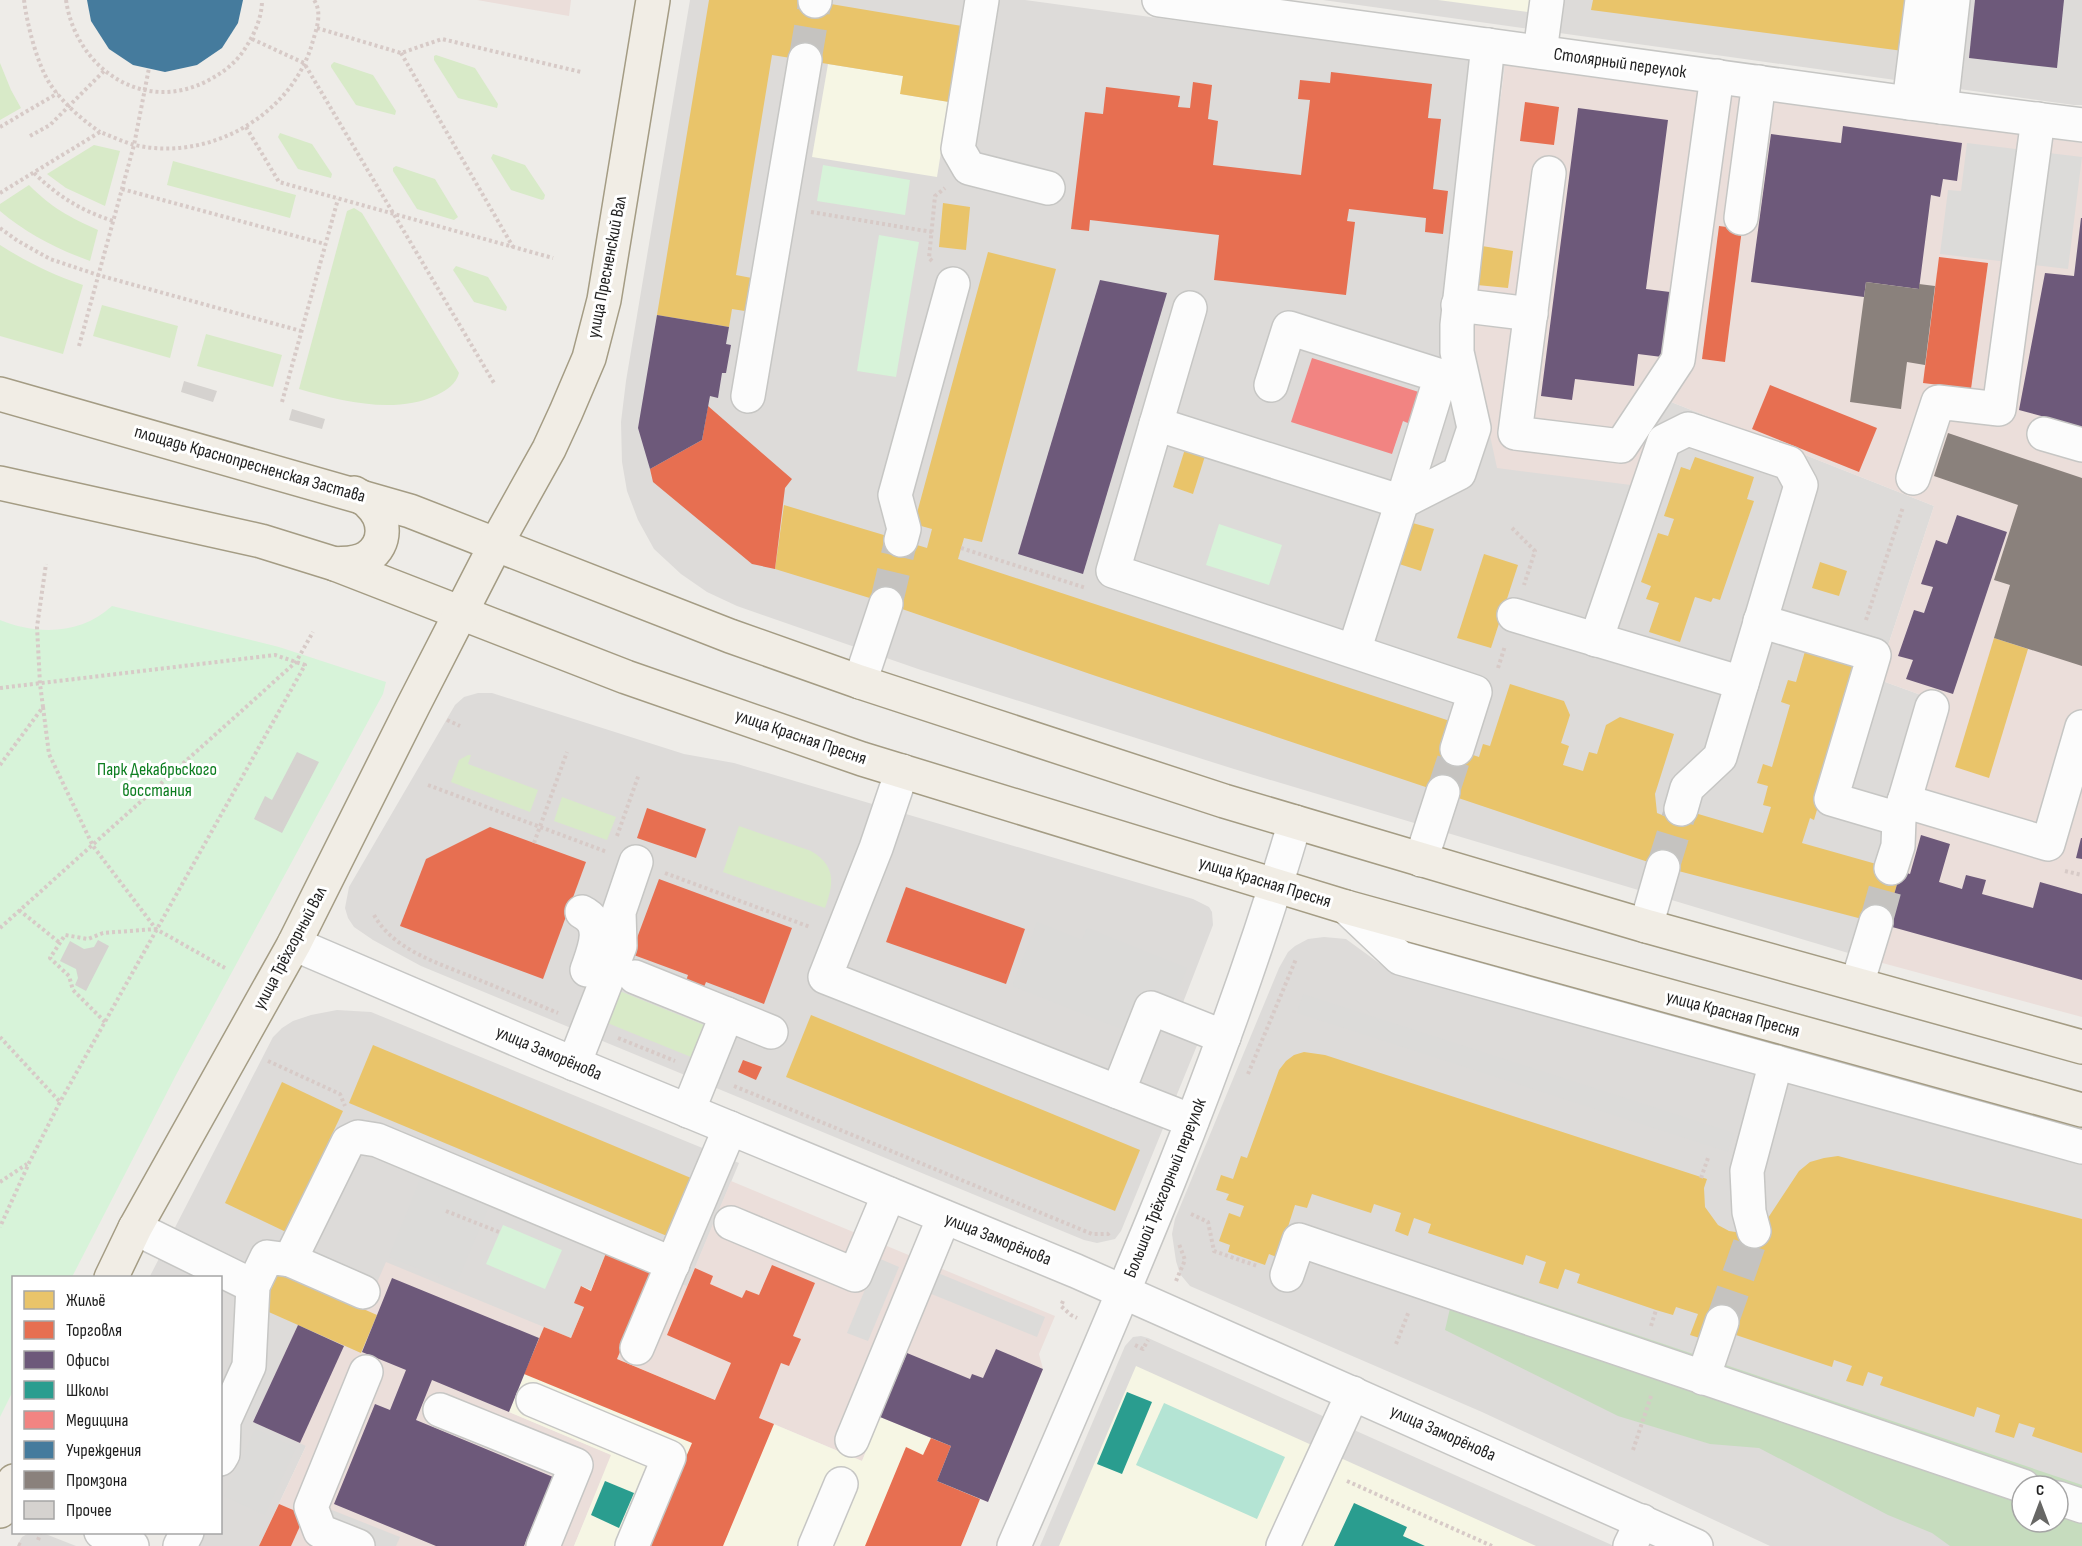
<svg xmlns="http://www.w3.org/2000/svg" width="2082" height="1546" viewBox="0 0 2082 1546" font-family="'Sofia Sans Condensed',sans-serif">
<style>
.residential{fill:#dddbd9;fill-rule:evenodd}
.commercial{fill:#ebdeda}
.education{fill:#f6f6e4}
.religious{fill:#dcdbd9}
.grass{fill:#d8eac8}
.forest{fill:#c6dcbe;fill-rule:evenodd}
.park{fill:#d7f3d9}
.pitch{fill:#b4e4d4}
.homes{fill:#e9c46a}
.shops{fill:#e76f51}
.offices{fill:#6d597a}
.schools{fill:#2a9d8f}
.health{fill:#f28482}
.public{fill:#457b9d}
.industry{fill:#8a817c}
.building{fill:#d5d2cf}
.lines{fill:none;stroke-linecap:round;stroke-linejoin:round}
.minor-tunnel{stroke:#c5c3c0;stroke-width:33;stroke-dasharray:33 16;stroke-linecap:butt}
.minor-casing{stroke:#c6c6c4;stroke-width:36}
.major-casing{stroke:#a49c84;stroke-width:36}
.path{stroke:#d7cac7;stroke-width:4;stroke-dasharray:3 3;stroke-linecap:butt}
.minor{stroke:#fcfcfc;stroke-width:33}
.major{stroke:#f1ede5;stroke-width:33}
.labels{text-anchor:middle;dominant-baseline:central;stroke-width:6;stroke-linejoin:round;paint-order:stroke}
.street-label{font-size:18px;fill:#1f1f1f;stroke:#fff}
.park-label{font-size:18px;fill:#0d7e20;stroke:#fff}
</style>
<rect width="100%" height="100%" fill="#eeece8"/>
<g class="residential">
<path d="M690,0H1025L1505,65L1500,98L1653,419L1666,400L1934,506L1877,679L1921,695L1875,961L1234,769L921,670L737,606L707,592L681,574L654,549L638,520L627,491L622,462L621,422L626,381Z"/>
<path d="M1323,0H2082V105H2074Z"/>
<path d="M478,693H492L684,754L734,763L1193,899L1209,907L1212,912L1213,925L1172,1031L1198,1043L1121,1231L1115,1239L1097,1243L1084,1240L421,966L373,940L354,927L348,918L345,908L349,887L455,705L464,697Z"/>
<path d="M1324,937L1346,939L1394,974L2082,1165V1546H1770L1482,1412L1190,1286L1180,1274L1176,1261L1172,1234L1175,1219L1279,968L1288,952L1295,946L1308,939ZM2022,1486H2058V1522H2022Z"/>
<path d="M337,1010L371,1012L739,1163L687,1287L591,1291L582,1286L584,1307L571,1338L377,1315L361,1353L306,1446L259,1546H197L164,1533L220,1532V1278H149L273,1037L282,1028L293,1021L311,1015Z"/>
<path d="M1141,1336L1148,1338L1614,1546H1040L1125,1346L1133,1337Z"/>
<path d="M29,1533H43L76,1546H17L22,1537Z"/>
</g>
<g class="commercial">
<path d="M477,0H571L569,16Z"/>
<path d="M1505,65L2082,143V1017L1875,961L1921,695L1877,679L1934,506L1666,400L1653,419L1631,485L1497,468L1469,338Z"/>
<path d="M731,1181L1055,1316L1039,1354L1043,1369L988,1502L937,1481L880,1417L862,1461L617,1359L653,1273L687,1286Z"/>
<path d="M386,1262L544,1327L509,1412L612,1455L574,1546H259L306,1446L253,1422L298,1325L361,1353L377,1316L365,1310Z"/>
</g>
<g class="education">
<path d="M1438,0H1530L1528,12Z"/>
<path d="M828,64L903,76L901,94L949,102L937,177L812,157Z"/>
<path d="M606,1253L617,1359L862,1461L880,1417L951,1446L937,1481L980,1499L961,1546H574L611,1455L509,1412L544,1327L571,1338L584,1307L581,1286L591,1290Z"/>
<path d="M1136,1366L1536,1546H1059Z"/>
</g>
<g class="religious">
<path d="M1967,143L2082,157L2068,269L1940,254L1948,190L1961,191Z"/>
<path d="M1037,922L1082,940L1087,928L1187,968L1157,1043L1012,986Z"/>
<path d="M1303,994L1734,1133L1728,1152L1297,1013Z"/>
<path d="M423,1173L491,1201L456,1284L389,1257Z"/>
<path d="M878,1258L899,1267L868,1341L847,1333Z"/>
<path d="M938,1273L1045,1317L1037,1337L929,1293Z"/>
<path d="M255,1429L296,1448L265,1515L224,1496Z"/>
<path d="M332,1510L400,1537L396,1546H373L325,1526Z"/>
</g>
<g class="grass">
<path d="M436,55L475,68L498,104L497,108L458,98L434,60V56Z"/>
<path d="M334,62L373,75L396,111L395,115L356,105L331,67V65Z"/>
<path d="M0,63L11,90L21,108L0,120Z"/>
<path d="M280,133L312,144L332,174L331,178L298,169L278,137Z"/>
<path d="M94,145L120,151L105,206L66,188L47,174Z"/>
<path d="M493,154L525,165L545,195L544,199L542,200L511,190L491,158Z"/>
<path d="M173,161L296,195L290,218L167,185Z"/>
<path d="M396,166L435,179L458,217L454,220L417,209L393,171V168Z"/>
<path d="M29,185C52,208 69,217 98,230L90,261C57,249 27,234 0,211V204Z"/>
<path d="M354,208L362,213L459,373C456,384 447,390 437,395C394,415 342,401 299,389L347,211Z"/>
<path d="M0,245C27,262 53,275 83,285L63,354L0,336Z"/>
<path d="M456,266L488,277L507,307L506,311L474,302L453,270Z"/>
<path d="M102,305L178,326L170,358L93,336Z"/>
<path d="M206,334L282,355L273,387L197,366Z"/>
<path d="M468,755H471L468,764L538,790L530,812L451,782L459,760Z"/>
<path d="M562,797L616,817L607,840L554,821Z"/>
<path d="M739,826L811,851C836,866 834,883 825,908L723,872Z"/>
<path d="M617,990L704,1025L691,1057L605,1022Z"/>
</g>
<path class="forest" d="M1503,1290L2082,1485V1546H1950L1932,1533L1888,1515L1759,1448L1710,1444L1618,1416L1445,1330L1451,1304ZM2022,1486H2058V1522H2022Z"/>
<g class="park">
<path d="M823,165L910,180L905,215L817,201Z"/>
<path d="M879,235L919,242L896,377L857,371Z"/>
<path d="M1219,524L1282,545L1269,585L1206,565Z"/>
<path d="M112,606L279,647L386,682L383,694L176,1075L72,1277L14,1278L13,1391L0,1417V620C37,635 81,635 112,606Z"/>
<path d="M503,1225L562,1250L545,1289L486,1264Z"/>
</g>
<path class="pitch" d="M1164,1403L1285,1457L1257,1519L1136,1465Z"/>
<g class="homes">
<path d="M709,0H807L962,26L949,102L900,94L903,76L772,55L736,275L757,279L751,312L732,309L729,327L657,315Z"/>
<path d="M1593,0H1910L1903,51L1591,10Z"/>
<path d="M943,203L970,207L966,250L939,247Z"/>
<path d="M1482,246L1513,251L1508,288L1477,285Z"/>
<path d="M988,252L1056,269L982,542L964,538L958,559L1453,722L1470,754L1479,757L1483,744L1490,746L1510,684L1564,701L1570,715L1561,743L1569,746L1563,765L1583,771L1589,752L1597,754L1606,725L1620,717L1674,734L1655,794L1657,813L1667,817L1671,806L1763,833L1771,807L1763,805L1768,786L1757,783L1763,764L1772,767L1790,705L1781,702L1788,680L1796,682L1806,648L1860,664L1814,820L1810,818L1802,843L1901,871L1885,925L1663,867L1090,674L873,599L775,569L784,505L927,548L932,529L914,524Z"/>
<path d="M1186,446L1206,453L1193,494L1173,487Z"/>
<path d="M1695,457L1754,477L1747,499L1754,501L1720,600L1713,598L1711,602L1695,597L1680,642L1649,632L1659,603L1646,599L1651,586L1641,582L1658,533L1668,536L1674,519L1664,516L1681,467L1690,470Z"/>
<path d="M1409,522L1434,529L1421,571L1396,563Z"/>
<path d="M1484,554L1518,565L1491,648L1457,638Z"/>
<path d="M1820,562L1847,571L1839,596L1812,588Z"/>
<path d="M1994,638L2028,649L1989,778L1955,767Z"/>
<path d="M811,1015L1140,1150L1115,1211L786,1077Z"/>
<path d="M373,1045L691,1178L667,1236L349,1103Z"/>
<path d="M1304,1052L1325,1055L1707,1179L1704,1188L1705,1207L1718,1225L1729,1231L1742,1233L1766,1221L1799,1171L1810,1162L1824,1158L1838,1156L2082,1219V1453L2032,1436L2035,1428L2019,1423L2014,1438L1995,1432L2000,1415L1977,1407L1974,1417L1880,1385L1883,1377L1868,1372L1863,1386L1846,1381L1852,1366L1834,1360L1832,1367L1727,1332L1706,1340L1690,1335L1698,1314L1676,1307L1673,1315L1656,1310L1577,1283L1580,1274L1565,1269L1558,1289L1539,1283L1546,1262L1526,1255L1523,1265L1428,1233L1431,1224L1414,1218L1408,1236L1395,1231L1401,1213L1374,1204L1371,1213L1312,1194L1307,1208L1295,1205L1286,1233L1285,1260L1269,1254L1265,1265L1228,1252L1230,1245L1219,1241L1229,1213L1240,1217L1244,1206L1226,1200L1229,1194L1216,1190L1221,1175L1233,1179L1241,1156L1247,1158L1279,1070L1286,1061L1294,1055Z"/>
<path d="M282,1082L343,1111L286,1232L225,1203Z"/>
<path d="M279,1272L377,1315L361,1353L262,1309Z"/>
</g>
<g class="shops">
<path d="M1331,72L1432,84L1428,118L1441,119L1433,189L1448,191L1443,234L1425,232L1426,218L1349,209L1347,221L1355,222L1346,295L1214,280L1219,235L1090,220L1089,231L1071,229L1085,112L1103,114L1106,87L1180,96L1178,107L1190,108L1193,82L1212,85L1208,119L1218,121L1213,165L1301,175L1310,100L1298,99L1300,80L1330,83Z"/>
<path d="M1525,102L1559,107L1554,145L1520,141Z"/>
<path d="M1719,226L1742,229L1725,362L1702,359Z"/>
<path d="M1939,257L1988,263L1971,389L1923,383Z"/>
<path d="M1770,385L1877,428L1859,472L1752,429Z"/>
<path d="M708,406L792,479L785,488L775,569L752,564L653,482L650,469L702,440Z"/>
<path d="M647,808L706,829L696,858L637,838Z"/>
<path d="M490,827L586,862L543,979L400,926L426,859Z"/>
<path d="M659,879L792,928L764,1004L706,982L704,987L686,981L688,975L631,954Z"/>
<path d="M906,887L1025,929L1006,984L886,942Z"/>
<path d="M743,1060L762,1067L756,1080L738,1072Z"/>
<path d="M606,1253L653,1273L617,1359L715,1400L731,1363L667,1335L695,1268L713,1276L710,1284L742,1298L746,1290L759,1295L772,1265L815,1283L793,1336L801,1339L789,1366L781,1363L759,1418L774,1424L723,1546H648L692,1443L524,1374L544,1327L571,1338L584,1307L574,1303L581,1286L591,1291Z"/>
<path d="M931,1438L951,1446L937,1481L980,1499L961,1546H865L906,1447L923,1455Z"/>
<path d="M279,1504L305,1515L291,1546H259Z"/>
</g>
<g class="offices">
<path d="M1975,0H2064L2057,68L1969,58Z"/>
<path d="M1578,108L1668,120L1646,289L1670,292L1662,357L1638,354L1634,386L1575,379L1572,400L1541,396Z"/>
<path d="M1843,126L1962,143L1957,181L1943,179L1940,197L1931,195L1919,289L1866,282L1864,297L1751,282L1771,134L1841,143Z"/>
<path d="M2081,218H2082V427L2019,410L2045,273L2074,276Z"/>
<path d="M1100,280L1167,293L1083,574L1018,554Z"/>
<path d="M657,315L729,327L726,344L731,345L726,373H722L718,398L710,396L702,440L650,469L638,428Z"/>
<path d="M1957,515L2007,532L1953,694L1906,679L1913,660L1898,656L1914,610L1924,613L1933,587L1921,584L1936,540L1947,544Z"/>
<path d="M1921,835L1950,844L1939,882L1962,889L1966,875L1986,880L1982,894L2033,908L2040,882L2082,894V980L1885,925L1901,871L1910,874Z"/>
<path d="M2081,838H2082V859L2076,858Z"/>
<path d="M392,1278L539,1338L509,1412L432,1380L416,1420L553,1477L524,1546H436L334,1504L375,1404L390,1410L406,1370L362,1352Z"/>
<path d="M298,1325L344,1346L300,1443L253,1422Z"/>
<path d="M996,1349L1043,1369L988,1502L937,1481L951,1446L880,1417L907,1353L970,1379L972,1374L983,1378Z"/>
</g>
<g class="schools">
<path d="M1127,1392L1152,1402L1122,1474L1097,1464Z"/>
<path d="M605,1481L634,1493L619,1528L591,1515Z"/>
<path d="M1354,1503L1407,1527L1403,1536L1425,1546H1334Z"/>
</g>
<path class="health" d="M1312,358L1425,394L1415,426L1403,421L1392,454L1291,422Z"/>
<path class="public" d="M87,0H243L238,23L222,48L197,65L165,72L133,65L109,49L91,21Z"/>
<g class="industry">
<path d="M1866,282L1919,289V284L1935,286L1925,365L1907,362L1901,409L1850,402Z"/>
<path d="M1948,433L2082,478V666L1994,638L2010,585L1994,580L2018,505L1934,476Z"/>
</g>
<g class="building">
<path d="M184,381L217,391L213,402L181,392Z"/>
<path d="M292,409L325,419L322,429L289,420Z"/>
<path d="M297,752L319,762L282,833L254,819L265,796L272,800Z"/>
<path d="M98,940L109,946L86,991L75,985L78,978L76,969L60,961L70,941L84,949L94,947Z"/>
</g>
<g class="lines">
<g class="minor-tunnel">
<path d="M805,60L815,1"/>
<path d="M886,604L901,540"/>
<path d="M1443,792L1457,749"/>
<path d="M1663,867L1681,809"/>
<path d="M1876,922L1891,868"/>
<path d="M1722,1322L1754,1231"/>
</g>
<g class="minor-casing">
<g id="minor">
<path d="M982,0L958,149L969,168L1048,188"/>
<path d="M1159,0L1909,103L2082,125"/>
<path d="M815,1V0"/>
<path d="M1540,52L1547,0"/>
<path d="M1909,103L1922,0"/>
<path d="M1941,107L1953,0"/>
<path d="M1549,173L1515,433L1621,446L1678,360L1717,76"/>
<path d="M1741,218L1759,82"/>
<path d="M1458,305L1531,314"/>
<path d="M1190,308L1113,571L1475,692L1457,749"/>
<path d="M748,396L805,60"/>
<path d="M1156,424L1402,502L1441,376L1289,328L1271,385"/>
<path d="M2044,434L2082,445"/>
<path d="M1913,478L1938,402L1999,409L2038,119"/>
<path d="M901,540L904,529L895,495L953,284"/>
<path d="M1514,615L1742,683"/>
<path d="M1760,621L1874,655L1831,799L1899,819"/>
<path d="M1596,640L1664,441L1688,429L1789,463L1801,485L1720,757L1687,788L1681,809"/>
<path d="M1354,651L1402,502L1459,473L1474,428L1457,352V325L1488,45"/>
<path d="M860,682L886,604"/>
<path d="M902,771L876,848L825,977L1192,1121"/>
<path d="M1904,801L2048,844L2082,727"/>
<path d="M1421,860L1443,792"/>
<path d="M1891,868L1898,846L1899,819L1932,707"/>
<path d="M1346,907L1400,958L2082,1147"/>
<path d="M582,912C606,924 594,950 587,970"/>
<path d="M1646,926L1663,867"/>
<path d="M294,944L553,1055L1076,1271L1696,1546"/>
<path d="M635,977L771,1032"/>
<path d="M1857,984L1876,922"/>
<path d="M574,1064L620,946L619,912L636,862"/>
<path d="M1118,1092L1151,1008L1224,1037"/>
<path d="M688,1111L727,1014"/>
<path d="M731,1223L855,1275L889,1194"/>
<path d="M135,1228L253,1286"/>
<path d="M1754,1231L1749,1212L1747,1171L1776,1062"/>
<path d="M290,1260L363,1292"/>
<path d="M1287,1275L1299,1240L2023,1486"/>
<path d="M637,1348L730,1128"/>
<path d="M1703,1378L1722,1322"/>
<path d="M533,1400L669,1457L632,1546"/>
<path d="M440,1410L576,1465L543,1546"/>
<path d="M852,1440L944,1217"/>
<path d="M220,1459L223,1454L224,1421L249,1366L253,1286L267,1257L290,1260L348,1142L358,1137L377,1140L673,1264"/>
<path d="M2058,1498L2082,1506"/>
<path d="M101,1532L132,1546"/>
<path d="M180,1546L187,1532"/>
<path d="M358,1546L320,1531L311,1507L366,1372"/>
<path d="M815,1546L841,1484"/>
<path d="M1014,1546C1117,1309 1222,1071 1295,822"/>
<path d="M1283,1546L1353,1393"/>
<path d="M1630,1546L1642,1521"/>
</g>
</g>
<g class="major-casing">
<g id="major">
<path d="M0,394L410,511L730,636L860,682L1224,801L1646,926L2082,1047"/>
<path d="M0,483L261,541L335,564L626,677L862,759L1346,907L2082,1110"/>
<path d="M335,564C347,563 358,564 368,557C387,544 386,519 370,504C366,499 359,496 354,493"/>
<path d="M111,1278L135,1228L294,944L413,706L496,544L549,449L566,412L589,358L604,300L653,0"/>
<path d="M0,1511L14,1481"/>
</g>
</g>
<g class="path">
<path d="M24,0C27,24 37,64 50,84C63,103 81,119 100,132"/>
<path d="M66,0C76,69 144,115 209,80C224,72 237,62 246,47C255,33 262,17 262,0"/>
<path d="M317,28L401,53L442,39L581,72"/>
<path d="M252,39L304,63L494,383"/>
<path d="M401,53L513,247"/>
<path d="M0,127L58,93"/>
<path d="M246,127L279,182L553,258"/>
<path d="M30,136L50,125L104,71"/>
<path d="M34,173C59,197 80,210 113,221"/>
<path d="M122,189L325,244"/>
<path d="M0,193L100,132C111,136 123,142 135,145C208,162 291,116 312,44C316,30 323,13 314,0"/>
<path d="M811,212L932,232"/>
<path d="M0,228L18,241L50,259L98,275L301,331"/>
<path d="M932,261L929,258L935,196L945,188"/>
<path d="M79,346L134,145L149,68"/>
<path d="M282,402L338,199"/>
<path d="M1512,528L1535,551L1524,585"/>
<path d="M961,548L1086,588"/>
<path d="M1866,620L1903,507"/>
<path d="M1498,668L1505,646"/>
<path d="M0,688L275,655L305,665L60,1102L29,1163L0,1227"/>
<path d="M43,707L49,754L93,846L156,929L225,968"/>
<path d="M447,720L460,726"/>
<path d="M0,765L43,707L40,684L37,627L46,564"/>
<path d="M428,785L607,852"/>
<path d="M617,836L639,774"/>
<path d="M534,843L567,752"/>
<path d="M2065,871L2082,875"/>
<path d="M665,873L810,927"/>
<path d="M19,910L60,943"/>
<path d="M374,915C394,951 441,964 477,979C504,990 531,1002 558,1013"/>
<path d="M0,928L296,662L313,632"/>
<path d="M105,1022L73,990L69,976L50,958L65,935L88,939L103,933L156,929"/>
<path d="M0,1037L60,1102"/>
<path d="M618,1038L675,1061"/>
<path d="M268,1061L340,1094L345,1106"/>
<path d="M1248,1074L1296,959"/>
<path d="M734,1086L1092,1234H1108L1110,1232"/>
<path d="M1701,1178L1708,1158"/>
<path d="M0,1182L27,1164"/>
<path d="M446,1211L499,1232"/>
<path d="M1191,1214L1208,1222L1214,1251L1257,1266"/>
<path d="M1176,1281L1185,1260L1179,1244"/>
<path d="M1063,1301L1061,1306L1071,1315L1077,1318"/>
<path d="M1651,1326L1656,1310"/>
<path d="M1396,1344L1409,1311"/>
<path d="M1135,1345L1143,1349L1148,1340"/>
<path d="M1633,1450L1652,1393"/>
<path d="M1347,1481L1492,1546"/>
<path d="M38,1540L41,1532"/>
<path d="M18,1544L23,1546"/>
</g>
<use href="#minor" class="minor"/>
<use href="#major" class="major"/>
</g>
<g class="labels">
<g class="street-label">
<text transform="translate(1620 63) rotate(8)">Столярный переулок</text>
<text transform="translate(607 267) rotate(-79)">улица Пресненский Вал</text>
<text transform="translate(250 464) rotate(16)">площадь Краснопресненская Застава</text>
<text transform="translate(801 737) rotate(19)">улица Красная Пресня</text>
<text transform="translate(1265 882) rotate(17)">улица Красная Пресня</text>
<text transform="translate(290 948) rotate(-62)">улица Трёхгорный Вал</text>
<text transform="translate(1733 1014) rotate(15)">улица Красная Пресня</text>
<text transform="translate(549 1053) rotate(23)">улица Заморёнова</text>
<text transform="translate(1165 1188) rotate(-68)">Большой Трёхгорный переулок</text>
<text transform="translate(998 1239) rotate(22)">улица Заморёнова</text>
<text transform="translate(1443 1433) rotate(24)">улица Заморёнова</text>
</g>
<g class="park-label">
<text x="157" y="769">Парк Декабрьского<tspan x="157" dy="21">восстания</tspan></text>
</g>
</g>
<rect x="12" y="1276" width="210" height="258" fill="#ffffff" stroke="#a5a5a5" stroke-width="1.5"/>
<rect x="24" y="1291" width="30" height="18" fill="#e9c46a" stroke="#a5a5a5" stroke-width="1.5"/>
<text x="66" y="1306" font-size="18" fill="#1f1f1f">Жильё</text>
<rect x="24" y="1321" width="30" height="18" fill="#e76f51" stroke="#a5a5a5" stroke-width="1.5"/>
<text x="66" y="1336" font-size="18" fill="#1f1f1f">Торговля</text>
<rect x="24" y="1351" width="30" height="18" fill="#6d597a" stroke="#a5a5a5" stroke-width="1.5"/>
<text x="66" y="1366" font-size="18" fill="#1f1f1f">Офисы</text>
<rect x="24" y="1381" width="30" height="18" fill="#2a9d8f" stroke="#a5a5a5" stroke-width="1.5"/>
<text x="66" y="1396" font-size="18" fill="#1f1f1f">Школы</text>
<rect x="24" y="1411" width="30" height="18" fill="#f28482" stroke="#a5a5a5" stroke-width="1.5"/>
<text x="66" y="1426" font-size="18" fill="#1f1f1f">Медицина</text>
<rect x="24" y="1441" width="30" height="18" fill="#457b9d" stroke="#a5a5a5" stroke-width="1.5"/>
<text x="66" y="1456" font-size="18" fill="#1f1f1f">Учреждения</text>
<rect x="24" y="1471" width="30" height="18" fill="#8a817c" stroke="#a5a5a5" stroke-width="1.5"/>
<text x="66" y="1486" font-size="18" fill="#1f1f1f">Промзона</text>
<rect x="24" y="1501" width="30" height="18" fill="#d5d2cf" stroke="#a5a5a5" stroke-width="1.5"/>
<text x="66" y="1516" font-size="18" fill="#1f1f1f">Прочее</text>
<g transform="translate(2040 1504)"><circle r="28" fill="#ffffff" stroke="#a5a5a5" stroke-width="1.5"/>
<path d="M0-4.5L10 22L0 15L-10 22Z" fill="#676765"/>
<text y="-9" font-size="16" font-weight="bold" text-anchor="middle" fill="#1f1f1f">С</text>
</g>
</svg>
